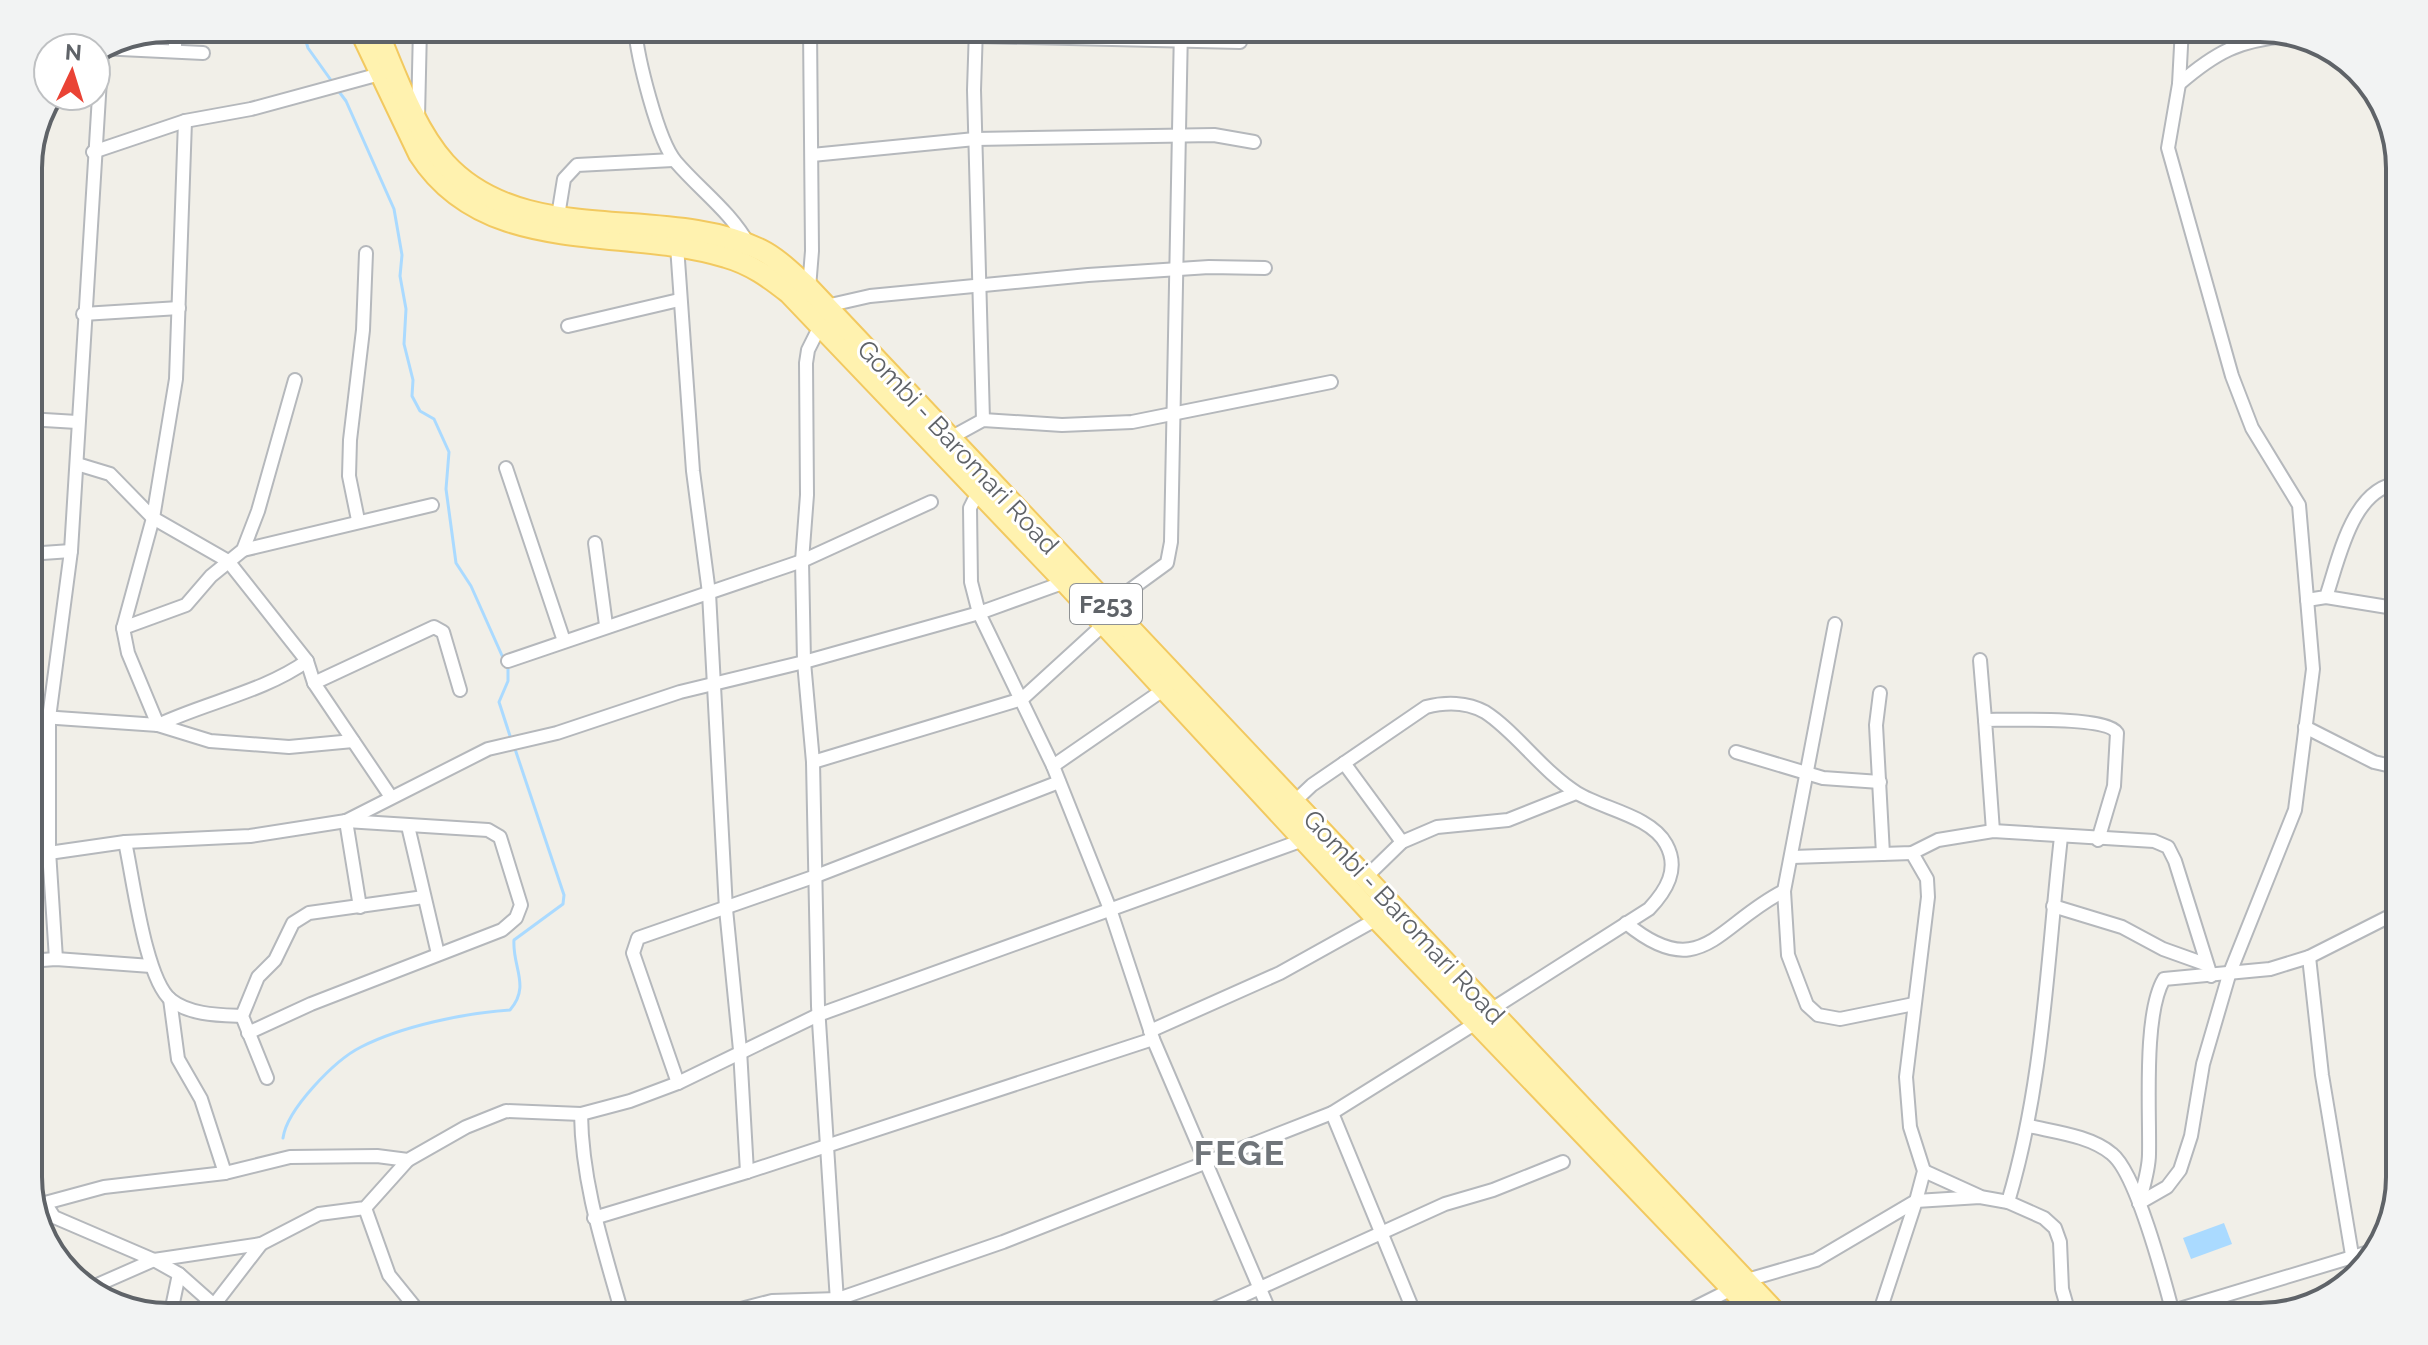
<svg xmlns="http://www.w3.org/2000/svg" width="2428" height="1345" viewBox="0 0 2428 1345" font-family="Raleway,sans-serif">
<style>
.water{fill:#aadaff}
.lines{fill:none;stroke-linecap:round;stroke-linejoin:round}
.stream{stroke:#aadaff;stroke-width:3}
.minor-casing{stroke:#b5b8bc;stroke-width:16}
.primary-casing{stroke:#f2c960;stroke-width:24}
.minor{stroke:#fff;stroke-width:12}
.primary{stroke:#fff2af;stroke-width:20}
.labels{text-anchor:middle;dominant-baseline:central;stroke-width:6;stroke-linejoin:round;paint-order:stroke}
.shield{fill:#fff;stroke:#8f9295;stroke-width:2}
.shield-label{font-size:24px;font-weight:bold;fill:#5f6368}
.street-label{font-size:26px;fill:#5f6368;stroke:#fff}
.district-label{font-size:34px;font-weight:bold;letter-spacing:2px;fill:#70757a;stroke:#fff}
.rim{fill:none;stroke:#5f6368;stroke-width:4}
</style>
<rect width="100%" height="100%" fill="#f1efe8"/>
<path class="water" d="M2224,1223L2232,1244L2191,1259L2183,1238Z"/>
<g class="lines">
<g class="stream">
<path d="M302,28L308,48L333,83"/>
<path d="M337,89L346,101L394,209L402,255L400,276L406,309L404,344L413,380L412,396L420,411L434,419L449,452L446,489L456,563L471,586L508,669V681L499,702L511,739"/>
<path d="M283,1138C287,1109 335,1060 361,1047C402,1026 465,1013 510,1010C531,986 512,967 514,940L563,904L564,895L514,746"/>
</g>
<g class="minor-casing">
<g id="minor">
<path d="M175,28V50"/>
<path d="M635,28C637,56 658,142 676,162C701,191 730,211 749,245"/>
<path d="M976,28L974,90L983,420"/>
<path d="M378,32L420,29L635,33L719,30L1240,42"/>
<path d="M100,48L203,53"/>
<path d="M2179,84C2216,52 2239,40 2288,36"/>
<path d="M418,117L420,28"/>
<path d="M93,152L185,121L251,109L380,74"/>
<path d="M812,155L975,139L1214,135L1254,142"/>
<path d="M558,216L564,179L577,165L673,160"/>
<path d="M677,246L693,471L709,593L726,909L740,1050L747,1172"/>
<path d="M809,288L812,251L810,28"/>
<path d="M826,306L870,296L1088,275L1209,267L1265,268"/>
<path d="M83,314L179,308"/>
<path d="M821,324L808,350L806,363L807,495L802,561L804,662L813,762L818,1006L838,1317"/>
<path d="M568,326L679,300"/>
<path d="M28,419L77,422"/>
<path d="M952,437L983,420L1062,425L1132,422L1331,382"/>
<path d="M77,464L110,474L153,518L228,561L307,661L314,683"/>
<path d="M506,468L564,641"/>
<path d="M987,495L974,500L970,508L971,582L979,613L1053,766L1110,909L1153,1039L1272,1317"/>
<path d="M358,520L349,476L350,440L363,330L366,253"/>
<path d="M595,543L606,625"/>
<path d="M243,550L432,505"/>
<path d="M28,554L71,551"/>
<path d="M2326,597L2400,609"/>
<path d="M2307,600L2326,597C2339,559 2352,487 2400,483"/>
<path d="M1108,606L1167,563L1171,542L1181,28"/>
<path d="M1835,624L1784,891L1788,955L1807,1005L1818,1015L1840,1019L1914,1004"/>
<path d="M123,628L186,605L211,576L243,550L258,511L295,380"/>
<path d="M1980,660L1985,720"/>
<path d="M508,661L802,561L931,502"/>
<path d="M1880,693L1876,725L1883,854"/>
<path d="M28,716L158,725L210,741L289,747L353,741"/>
<path d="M158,725L128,653L123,628L153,518L176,379L185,121"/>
<path d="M158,725C207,702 263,692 307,661"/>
<path d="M2305,727L2374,762L2400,768"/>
<path d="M1736,752L1823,778L1880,782"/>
<path d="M813,762L1022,699L1103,625"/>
<path d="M1344,763L1402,842"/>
<path d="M1053,766L1163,690"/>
<path d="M391,797L314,683L434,627L443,632L460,690"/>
<path d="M1294,802L1312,785L1426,707C1445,702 1467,702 1485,712C1515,731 1543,772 1577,793C1603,809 1651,816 1666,844C1680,869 1666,891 1649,909L1492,1009"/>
<path d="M346,821L488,749L557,733L680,692L804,662L979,613L1065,582"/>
<path d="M346,821L360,907"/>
<path d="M408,826L438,954"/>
<path d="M1993,831L1985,720C2007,720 2107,716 2117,733L2114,786L2098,840"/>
<path d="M125,842C133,877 145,979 171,1000C190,1015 219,1015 242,1016"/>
<path d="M28,856L125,842L250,836L346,821L488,830L500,837L521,905L516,918L502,930L311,1004L248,1033"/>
<path d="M1792,857L1912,853L1938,840L1993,831L2154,841L2168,847L2175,861L2211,976"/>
<path d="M1365,878L1402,842L1437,827L1508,820L1576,793"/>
<path d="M2053,906L2122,927L2163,949L2205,964"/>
<path d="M1626,923C1701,985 1718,924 1784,891"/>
<path d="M2309,957L2322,1075L2352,1255"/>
<path d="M56,959L49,851V718L71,551L102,47"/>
<path d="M28,961L56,959L151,966"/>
<path d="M170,999L178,1059L201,1099L225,1173"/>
<path d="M1150,1031L1280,973L1377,919"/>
<path d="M267,1078L242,1016L258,977L275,960L293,923L309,913L424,897"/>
<path d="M678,1083L633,953L638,938L816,876L1059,782"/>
<path d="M1332,1113L1416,1317"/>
<path d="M581,1114C582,1185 604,1249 623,1317"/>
<path d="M2029,1126C2055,1132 2091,1136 2112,1154C2137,1174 2165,1283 2174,1317"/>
<path d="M1924,1171L1979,1196"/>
<path d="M33,1200L45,1203L104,1187L225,1173L290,1157L377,1156L408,1160L466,1127L506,1111L581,1114L630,1101L678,1083L818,1015L1303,840"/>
<path d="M2008,1202C2044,1082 2047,960 2061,837"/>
<path d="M45,1203L54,1217L154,1260L179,1274L214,1305"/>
<path d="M2139,1203L2167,1187L2180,1170L2191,1136L2203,1064L2229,975L2295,810L2313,669L2299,505L2252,428L2232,376L2168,148L2179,84L2182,28"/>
<path d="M2139,1203C2143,1188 2149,1170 2149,1154C2150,1112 2143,1014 2164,979L2270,969L2309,957L2400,911"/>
<path d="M365,1208L389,1275L423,1317"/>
<path d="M594,1218L747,1172L1153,1039"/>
<path d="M1747,1280L1816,1260L1916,1201L1924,1171L1910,1127L1906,1077L1928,897L1927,879L1912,853"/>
<path d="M88,1289L154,1260L261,1244L319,1214L365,1208L408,1160"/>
<path d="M2173,1311L2379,1249"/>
<path d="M170,1317L179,1274"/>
<path d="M211,1317L214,1305L261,1244"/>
<path d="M710,1317L772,1301L838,1299L1003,1242L1332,1113L1476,1023"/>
<path d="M1196,1317L1445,1204L1493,1190L1563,1162"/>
<path d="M1676,1317L1734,1288"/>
<path d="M1878,1317L1916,1201L1980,1197L2008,1202L2044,1218L2055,1228L2060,1242L2062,1289L2070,1317"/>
</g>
</g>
<g class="primary-casing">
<g id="primary">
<path d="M359,28L419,154C486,259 623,225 726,257C751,264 770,278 789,293L1065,582L1377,919L1759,1317"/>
<path d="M376,28C395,72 413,127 445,163C524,250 665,203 761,250C779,259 794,275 809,288L1780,1317"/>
</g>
</g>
<use href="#minor" class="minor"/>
<use href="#primary" class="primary"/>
</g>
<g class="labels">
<rect class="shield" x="1070" y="584" width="72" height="40" rx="6"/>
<g class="shield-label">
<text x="1106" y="604">F253</text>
</g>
<g class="street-label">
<text transform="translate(958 447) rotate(47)">Gombi - Baromari Road</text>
<text transform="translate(1404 917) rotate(47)">Gombi - Baromari Road</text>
</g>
<g class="district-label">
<text x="1240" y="1153">FEGE</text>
</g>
</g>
<path d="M0 0H2428V1345H0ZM168 42H2260A126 126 0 0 1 2386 168V1177A126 126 0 0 1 2260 1303H168A126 126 0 0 1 42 1177V168A126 126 0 0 1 168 42Z" fill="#f2f3f3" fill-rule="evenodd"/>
<path class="rim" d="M168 42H2260A126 126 0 0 1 2386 168V1177A126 126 0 0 1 2260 1303H168A126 126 0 0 1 42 1177V168A126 126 0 0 1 168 42Z"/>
<g transform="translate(72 72) rotate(4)"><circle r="38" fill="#ffffff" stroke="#bfc1c3" stroke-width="2"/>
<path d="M0-6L14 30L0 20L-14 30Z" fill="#ea4335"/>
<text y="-12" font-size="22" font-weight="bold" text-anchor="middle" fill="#5f6368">N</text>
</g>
</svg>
